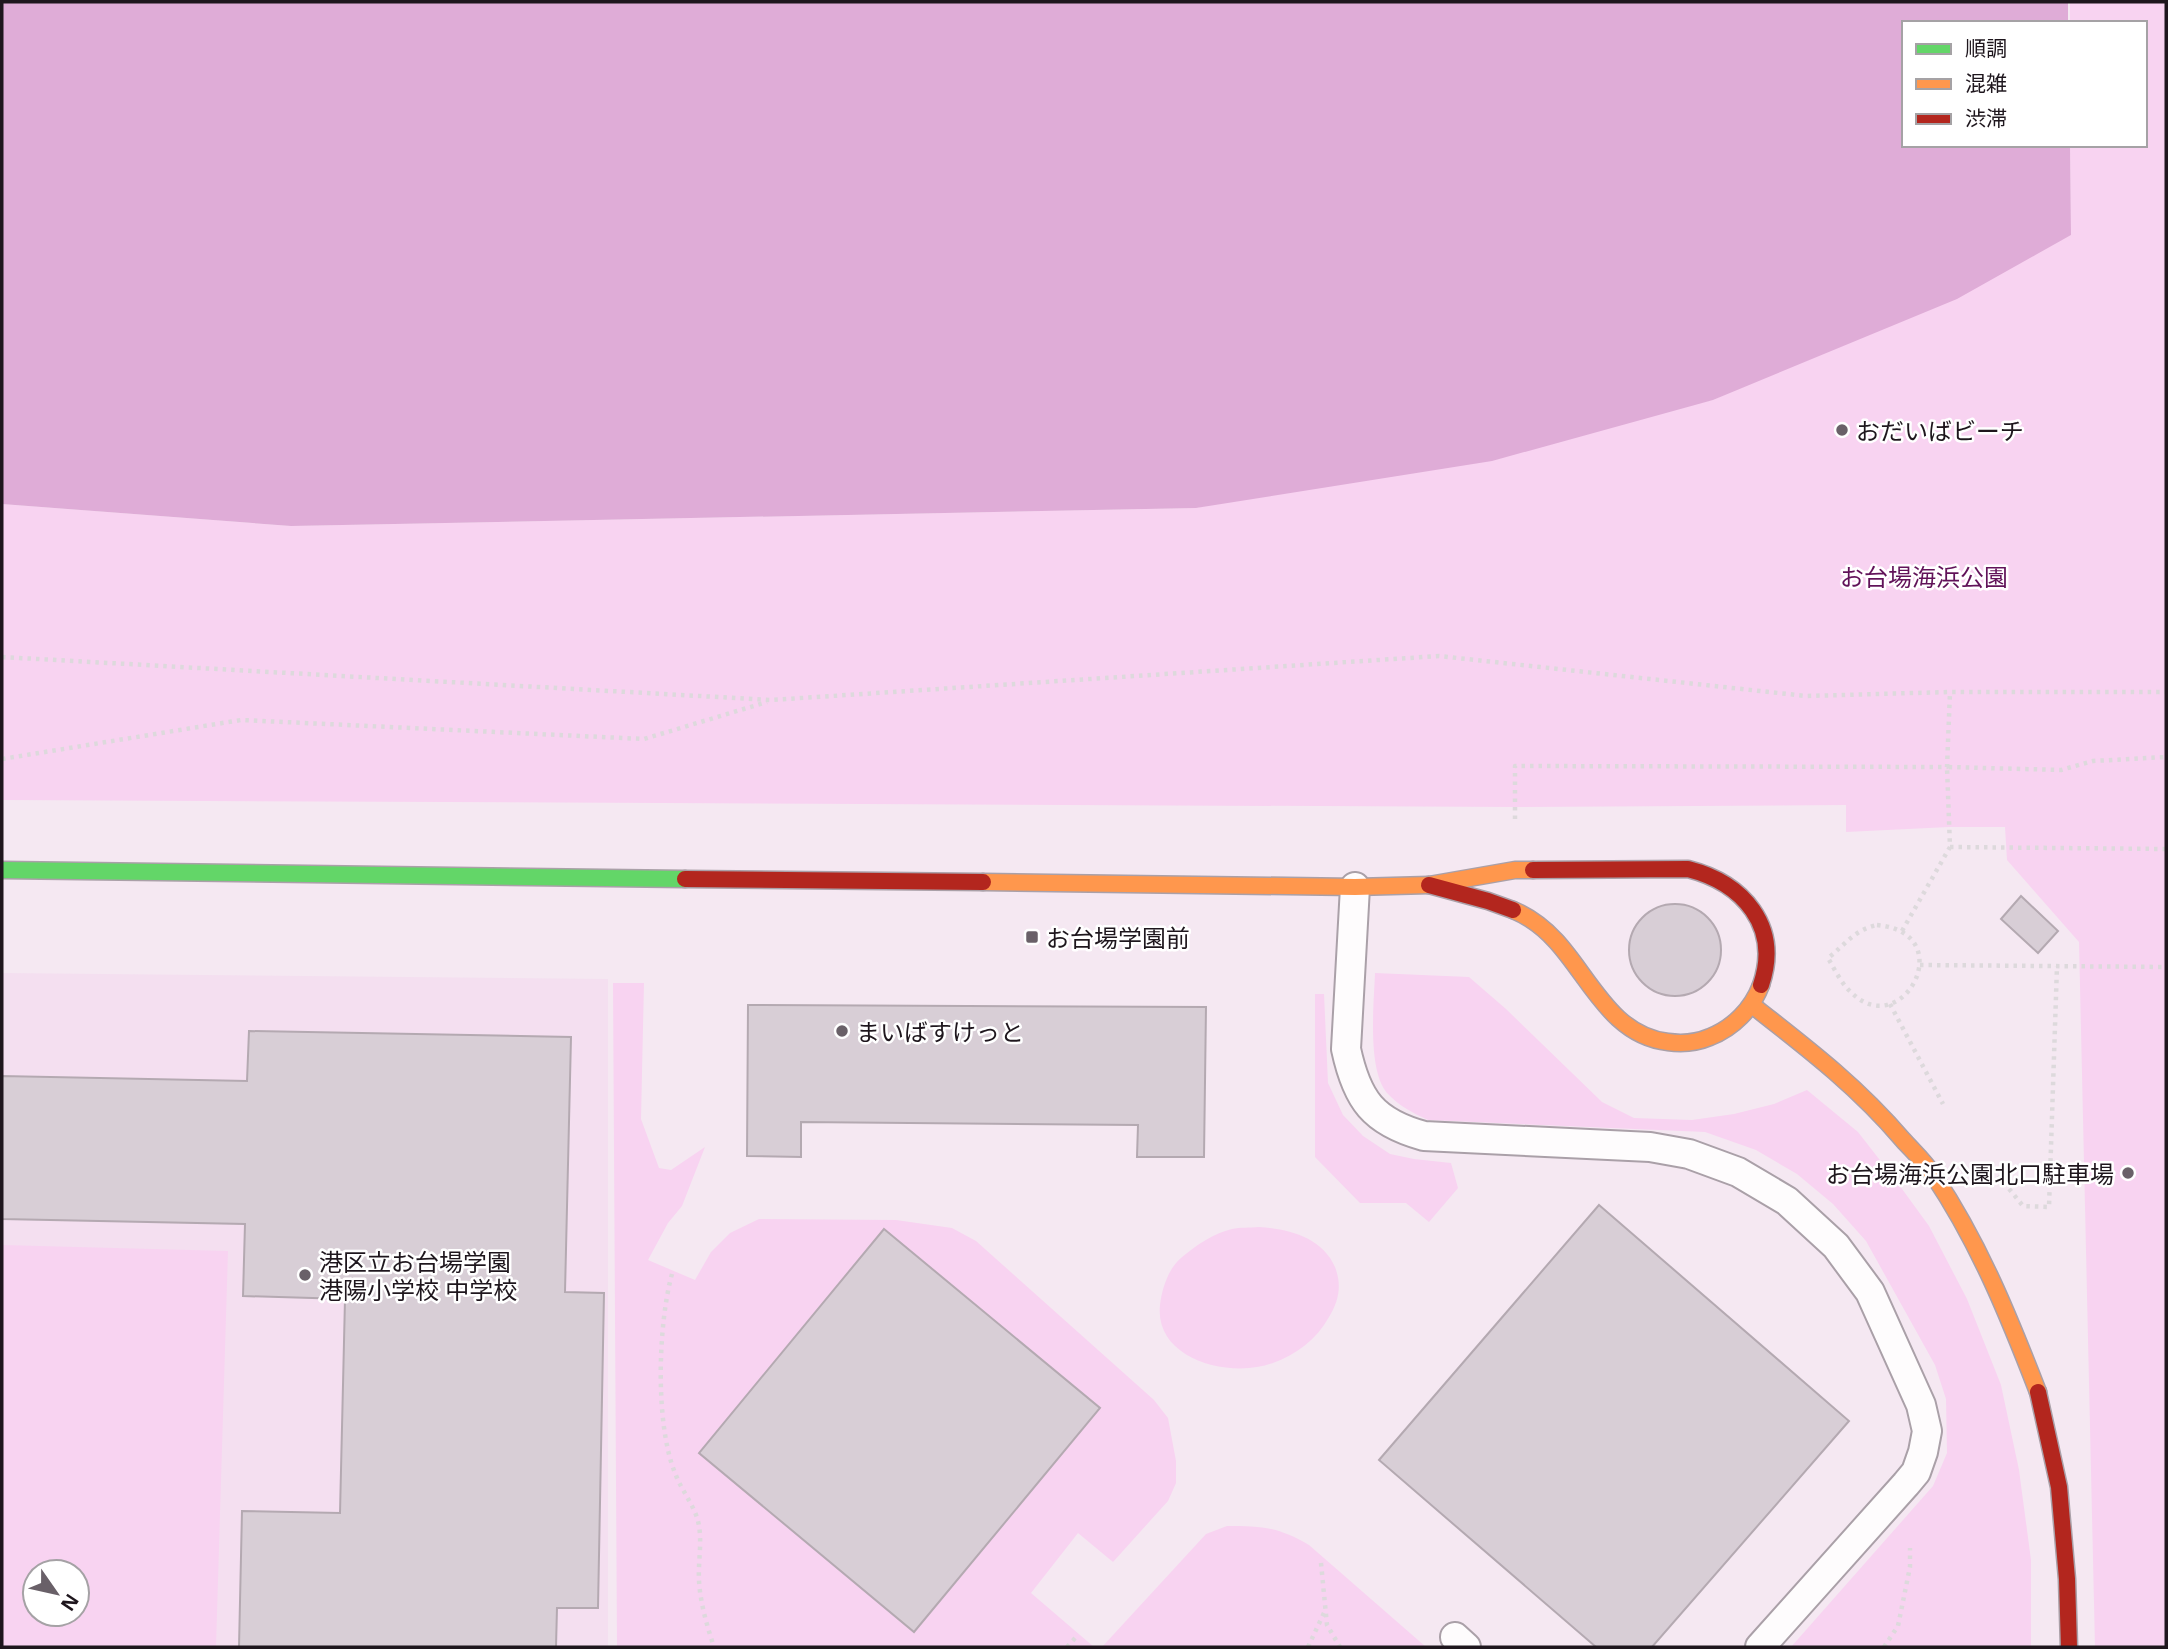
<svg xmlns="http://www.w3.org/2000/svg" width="2168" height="1649" viewBox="0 0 2168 1649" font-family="'Noto Sans','Noto Sans JP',sans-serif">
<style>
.built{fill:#f4dff0;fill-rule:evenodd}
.green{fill:#f8d3f1;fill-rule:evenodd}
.water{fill:#dfacd7}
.building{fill:#d8ced6;stroke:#b4a9b1;stroke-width:2}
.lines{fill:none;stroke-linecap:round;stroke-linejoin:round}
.lane-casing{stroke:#aaa0a8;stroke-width:32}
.fast-casing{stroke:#aaa0a8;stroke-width:19}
.slow-casing{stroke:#aaa0a8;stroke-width:19}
.jam-casing{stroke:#aaa0a8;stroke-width:19}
.path{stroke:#ddd9dc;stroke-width:4.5;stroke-dasharray:3.5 5;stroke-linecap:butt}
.lane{stroke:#fefcfd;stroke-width:28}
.fast{stroke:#63d668;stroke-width:16}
.slow{stroke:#ff974d;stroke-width:16}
.jam{stroke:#b3261e;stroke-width:16}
.poi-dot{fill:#696068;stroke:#fff;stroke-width:2.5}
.labels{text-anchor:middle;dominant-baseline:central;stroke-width:5;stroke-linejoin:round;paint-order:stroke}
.poi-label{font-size:24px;fill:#1e161d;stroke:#fff;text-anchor:start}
.park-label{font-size:24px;fill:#611259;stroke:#fff}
</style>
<rect width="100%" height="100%" fill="#f5e8f2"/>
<path class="built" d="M2,973L608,979V1647H2ZM35,1572H77V1614H35Z"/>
<g class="green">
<path d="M2070,2H2166V1647H2095L2079,942L2007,860L2005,827H1949L1846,832V805L1515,807L2,800V504L291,526L1196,508L1713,400L2071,235L2070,145H2145V23H2070Z"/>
<path d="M1375,973L1469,977L1506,1009L1602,1102L1634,1118L1692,1120L1734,1114L1774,1104L1807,1090L1858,1132L1897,1182L1929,1226L1967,1299L2001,1385L2019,1470L2031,1560V1647H1791L1933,1486L1947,1453L1946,1399L1935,1365L1866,1241L1833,1204L1797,1174L1756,1150L1705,1132L1428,1120C1413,1113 1399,1106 1387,1093C1367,1069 1374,1003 1375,973Z"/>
<path d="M613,983H644L641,1119L659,1168L671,1170L705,1147L682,1206L668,1223L648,1260L695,1280L711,1252L730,1233L759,1219L896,1220L952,1228L976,1241L1154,1400L1168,1418L1176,1461V1483L1168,1501L1113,1562L1078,1533L1031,1593L1094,1647H617Z"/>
<path d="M1315,994H1324L1328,1083L1343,1115L1363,1136L1390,1154L1414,1159L1451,1163L1458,1188L1429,1222L1406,1203H1360L1315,1157Z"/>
<path d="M1259,1227C1288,1229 1322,1237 1335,1267C1342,1285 1339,1301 1329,1317C1316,1340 1297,1354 1273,1363C1231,1379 1154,1360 1160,1305C1162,1289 1168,1269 1181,1258C1195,1246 1214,1233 1232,1229C1240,1227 1250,1228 1259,1227Z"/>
<path d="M2,1245L228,1251L216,1647H2ZM35,1572H77V1614H35Z"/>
<path d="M1227,1526C1262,1526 1278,1527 1309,1545L1426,1647H1102L1206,1534Z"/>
</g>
<path class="water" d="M2,2H2068V23H1904V145H2070L2071,235L1957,299L1713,400L1492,461L1196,508L291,526L2,504Z"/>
<g class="building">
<path d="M2021,896L2058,931L2038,953L2001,919Z"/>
<circle cx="1675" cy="950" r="46"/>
<path d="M748,1005L1206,1007L1204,1157H1137L1138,1125L801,1122V1157L747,1156Z"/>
<path d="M249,1031L571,1037L565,1292L604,1293L598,1608H557L556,1647H239L242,1511L340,1513L345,1299L243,1296L245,1224L2,1219V1076L247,1081Z"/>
<path d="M1599,1205L1849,1421L1652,1647H1596L1379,1460Z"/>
<path d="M884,1229L1100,1408L914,1632L699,1453Z"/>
</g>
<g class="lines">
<g class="lane-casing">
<g id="lane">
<path d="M1355,887L1346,1049C1357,1100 1373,1122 1424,1136L1650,1147L1689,1154L1738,1172L1787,1201L1836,1246L1870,1292L1921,1405L1927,1431L1923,1452L1916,1472L1906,1484L1760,1647"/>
<path d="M1455,1637L1466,1647"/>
</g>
</g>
<g class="fast-casing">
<path id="fast" d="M2,870L685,879"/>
</g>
<g class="slow-casing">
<g id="slow">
<path d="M983,882L1355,887L1429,885L1515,870H1533"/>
<path d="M1513,910C1530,917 1544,928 1556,941C1590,978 1612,1036 1668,1042C1682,1044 1696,1043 1710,1037C1733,1028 1752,1009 1761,985"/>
<path d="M1752,1005C1807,1048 1857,1086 1903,1140C1913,1151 1926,1163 1934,1176C1979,1243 2009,1317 2038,1392"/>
</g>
</g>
<g class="jam-casing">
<g id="jam">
<path d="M1533,870L1688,869C1743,883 1781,926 1761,985"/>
<path d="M685,879L983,882"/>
<path d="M1429,885L1488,901L1513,910"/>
<path d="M2038,1392L2059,1487L2067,1579L2069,1647"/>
</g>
</g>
<g class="path">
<path d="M2,657L771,700L1439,656L1806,696L1950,692H2166"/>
<path d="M2,759L241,720L644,739L767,702"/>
<path d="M1515,819V766L1947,767L1950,692"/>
<path d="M1950,847L2166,849"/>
<path d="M1877,925C1961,933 1903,1041 1853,994C1842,985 1835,970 1828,958C1846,944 1854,930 1877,925Z"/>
<path d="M1902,931L1950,847L1947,767L2061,770L2093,761L2166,757"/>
<path d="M1920,965L2166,967"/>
<path d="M1890,1004L1943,1104"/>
<path d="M1993,1169L2023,1206L2049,1207L2057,966"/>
<path d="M672,1274C658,1324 655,1424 675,1473C682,1492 696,1507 699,1526C702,1543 698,1563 699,1580C700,1602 707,1626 714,1647"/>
<path d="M1321,1563L1327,1625L1340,1647"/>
<path d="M1067,1647L1076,1637"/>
<path d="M1308,1647L1324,1613"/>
<path d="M1884,1647L1898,1626L1910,1567V1548"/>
</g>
<use href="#lane" class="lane"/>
<use href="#fast" class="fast"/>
<use href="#slow" class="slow"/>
<use href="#jam" class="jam"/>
</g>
<g class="poi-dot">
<circle cx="1842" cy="430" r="7"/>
<rect x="1025" y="930" width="14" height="14" rx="3.5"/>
<circle cx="842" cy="1031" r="7"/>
<circle cx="2128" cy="1173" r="7"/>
<circle cx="305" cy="1275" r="7"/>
</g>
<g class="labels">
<g class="poi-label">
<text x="1856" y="430">おだいばビーチ</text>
<text x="1046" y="937">お台場学園前</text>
<text x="856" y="1031">まいばすけっと</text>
<text x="2114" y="1173" text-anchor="end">お台場海浜公園北口駐車場</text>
<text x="319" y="1261">港区立お台場学園<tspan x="319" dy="28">港陽小学校 中学校</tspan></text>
</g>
<g class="park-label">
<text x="1924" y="576">お台場海浜公園</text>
</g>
</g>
<rect width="2168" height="1649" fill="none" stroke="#1e161d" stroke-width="7"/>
<rect x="1902" y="21" width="245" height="126" fill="#ffffff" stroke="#a5a2a5" stroke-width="2"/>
<rect x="1916" y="44" width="35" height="10" fill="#63d668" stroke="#a5a2a5" stroke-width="2"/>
<text x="1965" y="56" font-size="21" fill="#1e161d">順調</text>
<rect x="1916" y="79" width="35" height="10" fill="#ff974d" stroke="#a5a2a5" stroke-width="2"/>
<text x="1965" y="91" font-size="21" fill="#1e161d">混雑</text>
<rect x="1916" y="114" width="35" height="10" fill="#b3261e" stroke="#a5a2a5" stroke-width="2"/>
<text x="1965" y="126" font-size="21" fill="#1e161d">渋滞</text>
<g transform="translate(56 1593) rotate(124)"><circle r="33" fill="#ffffff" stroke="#a5a2a5" stroke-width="2"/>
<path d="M0-5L12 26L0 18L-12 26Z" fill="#696068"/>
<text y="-10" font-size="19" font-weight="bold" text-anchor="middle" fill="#1e161d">N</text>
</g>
</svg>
